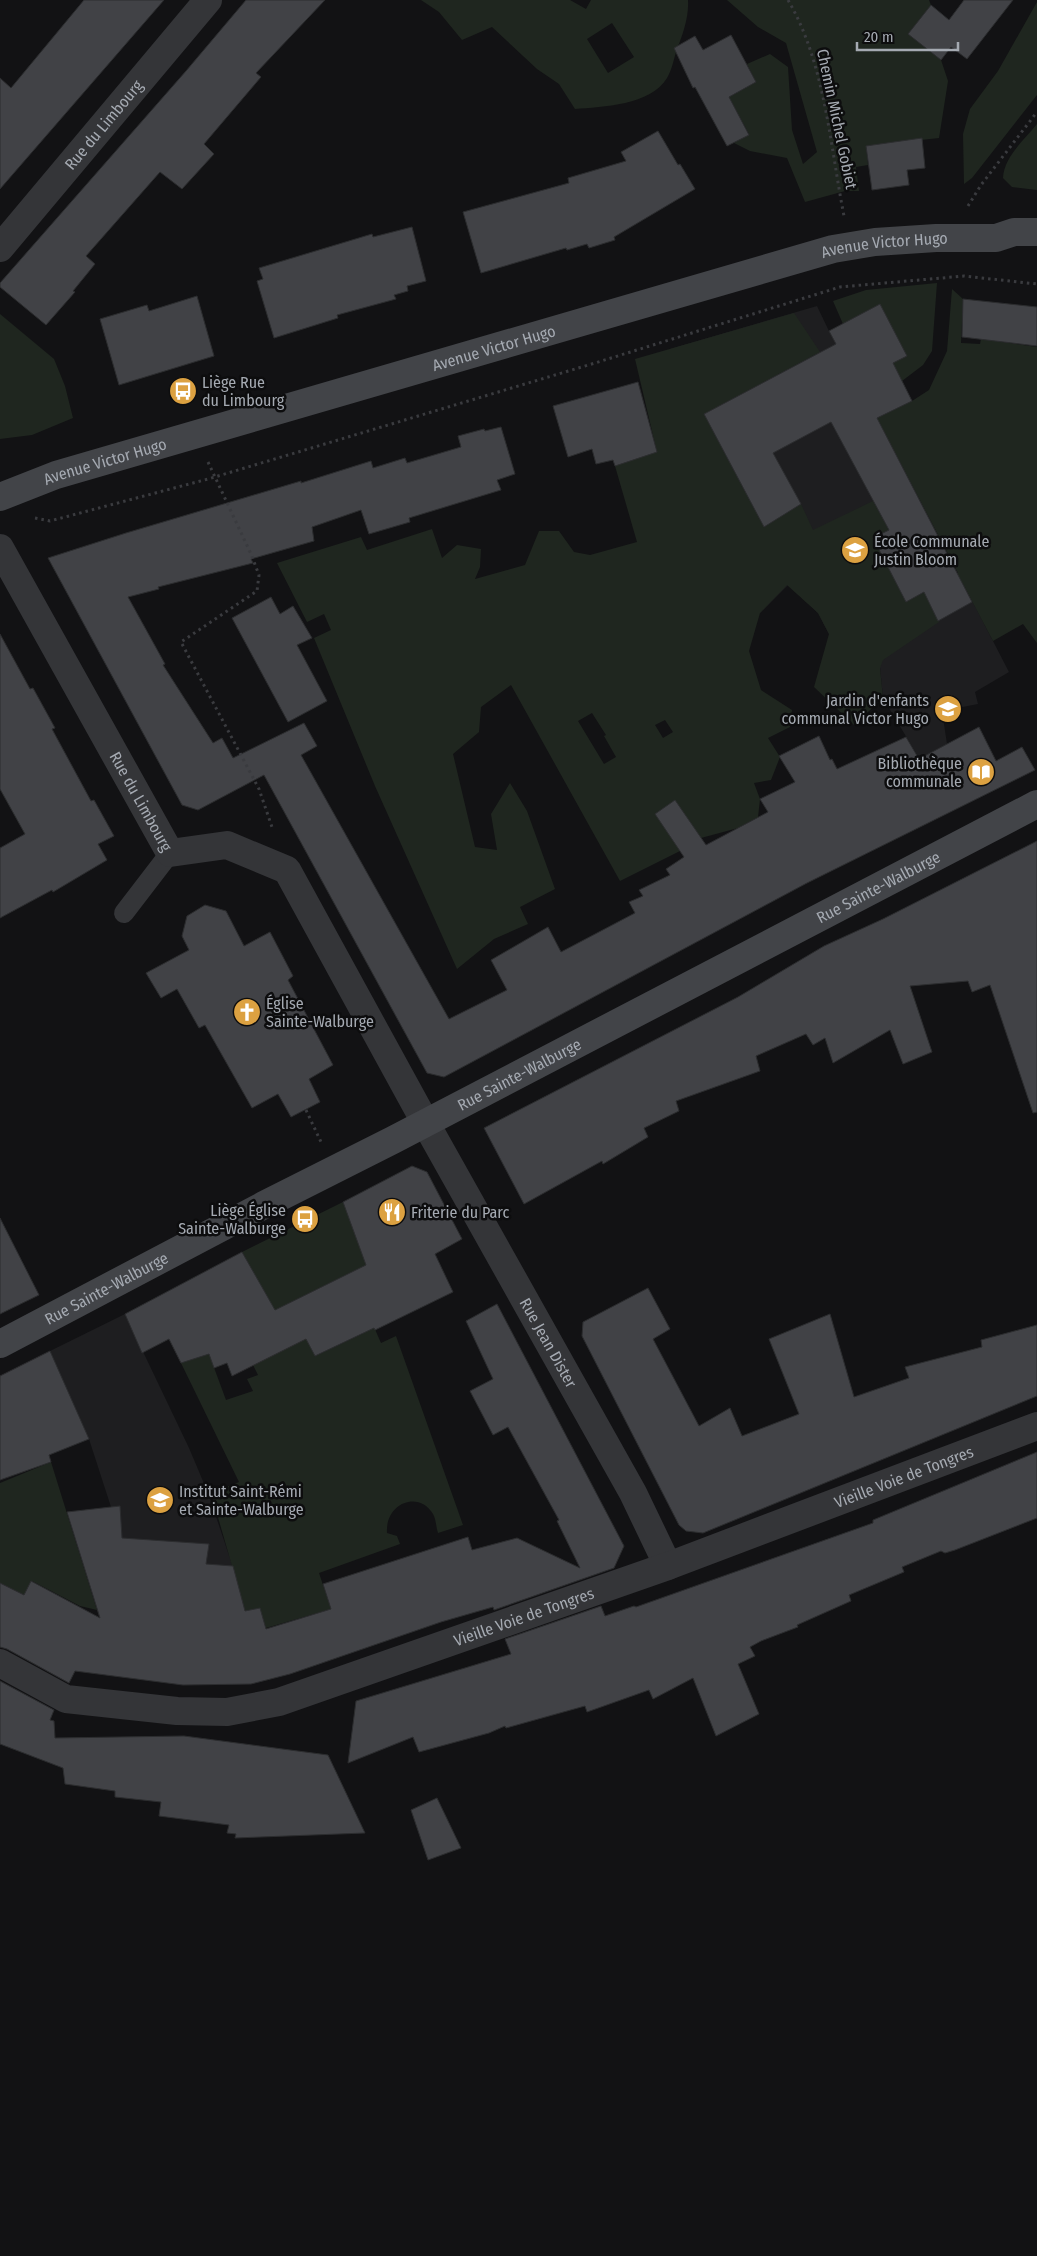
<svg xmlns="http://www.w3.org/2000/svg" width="1037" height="2256" viewBox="0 0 1037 2256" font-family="'Fira Sans Condensed',sans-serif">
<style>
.built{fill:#1e1e20}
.green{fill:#1f261f;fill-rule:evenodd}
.building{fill:#414246;stroke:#2c2d2f}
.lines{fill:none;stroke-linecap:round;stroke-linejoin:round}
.path{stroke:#3a3b3f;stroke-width:3;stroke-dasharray:2.5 4;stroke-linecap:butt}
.lane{stroke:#343538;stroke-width:20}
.street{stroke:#343538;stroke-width:28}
.secondary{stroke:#424448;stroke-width:28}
.labels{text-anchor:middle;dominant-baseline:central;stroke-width:5;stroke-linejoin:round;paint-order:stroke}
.street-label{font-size:16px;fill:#a5aab2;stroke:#0d0d0e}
.poi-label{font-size:16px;fill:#a5aab2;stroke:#0d0d0e;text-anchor:start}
</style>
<rect width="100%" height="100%" fill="#121214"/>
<g class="built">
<path d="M817,306L828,329L870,403L1009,672L975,692L978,704L942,711L947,744L925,768L883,698L880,668L829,634L818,613L788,585L760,613L670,349Z"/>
<path d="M125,1314L189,1448L208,1493L233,1567L245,1611L251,1684L183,1685L117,1676L67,1512L111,1507L89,1439L50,1351Z"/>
</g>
<g class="green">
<path d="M421,0H570L586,9L591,0H688C689,17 683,34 677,49C674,58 672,70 667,78C651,105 602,107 575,109L559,84L537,69L492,27L462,40L439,12ZM612,23L634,57L608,73L587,39Z"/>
<path d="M727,0H929L931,5L908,34L941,60L948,81L939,138L866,146L868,165L856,167L859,191H845L805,202L787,158L750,151L734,143L749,134L729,97L756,82L747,64L770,54L788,67L792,130L803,164L817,152L786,43L758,27Z"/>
<path d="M1037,2V95L972,178L964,184L963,134L970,109L998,71Z"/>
<path d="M1037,124V190L1012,187L1003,178C1004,157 1024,140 1037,124Z"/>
<path d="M937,283L932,351L923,365L902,381L880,369L907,356L880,305L843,324L833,301L866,290Z"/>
<path d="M952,289L963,299L961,343L980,344L981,339L1037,347V643L1023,624L993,641L963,584L933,600L931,607L939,622L883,660L880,668L883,698L854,725L814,687L829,634L818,613L787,585L760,613L749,651L761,690L792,710L790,727L768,738L780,757L771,780L754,783L760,799L758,817L738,828L701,838L680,851L620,881L511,685L481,707L479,732L453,754L475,847L497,850L491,814L510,783L527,811L555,889L520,907L528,924L494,939L457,969L375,786L314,638L331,630L324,614L307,622L277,563L361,537L367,550L432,529L442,558L457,545L481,549L480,567L475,579L525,565L539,531H559L574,552L590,555L637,542L615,466L657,452L635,359L794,313L820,352L704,414L764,527L801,504L813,530L873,501L889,530L873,538L906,602L958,573L877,418L912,401L929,390L947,351ZM592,713L606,735L604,736L616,757L604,764L578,721ZM665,720L673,732L663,738L655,725Z"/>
<path d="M0,314L54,359L65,386L73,418L32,435L0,439Z"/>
<path d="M343,1202L369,1268L336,1280L289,1303L315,1356L362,1334L370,1318L381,1343L396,1336L463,1525L438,1533C436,1527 436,1519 433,1514C419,1490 385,1503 387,1533L397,1536L400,1544L319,1573L331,1609L266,1628L260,1609L245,1611L211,1493L239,1482L181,1363L209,1354L226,1400L253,1391L247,1379L258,1375L253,1365L274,1310L242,1252Z"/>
<path d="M51,1462L97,1610L80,1606L32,1581L24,1595L0,1583V1483Z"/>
</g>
<g class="building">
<path d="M84,0H164L0,189V78L11,88Z"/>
<path d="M246,0H325L256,73L261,77L204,144L214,154L182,189L160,172L86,256L95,264L73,291L75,292L46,325L0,287V283L186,71Z"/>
<path d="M964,0H1013L967,59L951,47L941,60L908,34L931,5L949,20Z"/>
<path d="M731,35L756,82L729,97L749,135L727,146L695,87L693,88L674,48L695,36L703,50Z"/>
<path d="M658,131L678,165L680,164L695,189L614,237L615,240L589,248L587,244L567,250L566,248L481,273L463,212L569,183L568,178L626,161L621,152Z"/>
<path d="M922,138L925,168L907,170L909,185L872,190L866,146Z"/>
<path d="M412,227L426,281L407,286L408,291L394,295L396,299L337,315L338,318L274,338L257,281L263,279L259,268L372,234L373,237Z"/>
<path d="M197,296L214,356L119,385L100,319L147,305L149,311Z"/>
<path d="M963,299L1037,307V346L962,337Z"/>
<path d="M880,304L907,356L893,363L912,401L877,418L972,602L938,621L924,592L906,602L873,538L889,530L831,422L773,453L801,504L764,527L704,414L836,344L829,331Z"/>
<path d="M638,382L657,452L615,466L613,460L596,464L592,449L568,457L553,406Z"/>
<path d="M501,427L515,474L497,480L501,490L409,518L410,522L369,534L361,510L312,527L314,541L251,559L253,563L158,587L159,589L128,597L165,664L163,665L213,743L222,738L233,758L304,723L317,746L301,755L449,1019L507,990L491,960L548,927L561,952L635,913L629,902L643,896L639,890L670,875L666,869L684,857L655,814L675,800L706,845L768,812L760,799L795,782L779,756L819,736L830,760L832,759L837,769L906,737L919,759L979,727L996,761L1022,747L1035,770L807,883L444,1077L427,1073L264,775L198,810L182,805L48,558L126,533L301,481V483L371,461L373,468L405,458L407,463L461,447L458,436L484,429L485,431Z"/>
<path d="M271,597L280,614L293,606L312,638L297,645L327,701L288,722L232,618Z"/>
<path d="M0,634L30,689L33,688L55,728L52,729L91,801L94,800L114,836L98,844L107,860L53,892L52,890L0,918V848L25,834L0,789Z"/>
<path d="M1037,841V1112L1033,1113L990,985L972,992L968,981L910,986L932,1052L903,1064L890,1030L833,1063L825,1038L813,1045L806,1034L756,1056L760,1071L676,1101L679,1111L644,1128L648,1137L603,1164L602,1161L524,1204L484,1128L738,997L824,946L883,919Z"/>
<path d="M205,905L226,911L244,946L270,932L293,976L288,980L333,1065L309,1079L320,1102L291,1117L278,1094L252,1108L205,1025L199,1028L177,989L161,998L146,973L189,950L182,936L187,916Z"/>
<path d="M412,1166L427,1172L462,1239L435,1254L453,1292L375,1330L374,1328L315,1356L306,1339L232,1376L227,1363L214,1368L209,1354L181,1363L169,1339L142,1353L125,1314L242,1252L275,1310L366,1265L343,1202Z"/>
<path d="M0,1218L39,1295L0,1314Z"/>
<path d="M648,1288L670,1329L653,1339L699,1426L730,1408L742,1436L799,1414L769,1339L830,1314L854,1397L909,1378L905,1367L982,1347L981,1340L1037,1325V1396L703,1533L686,1531L679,1525L582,1336L583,1322Z"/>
<path d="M497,1304L624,1546L614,1568L494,1610L493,1607L441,1622L290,1674L251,1684L183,1685L75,1671L69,1683L7,1649L0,1647V1583L24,1595L31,1581L100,1618L67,1512L120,1506L122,1538L209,1544L206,1564L233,1566L245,1611L260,1608L266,1629L331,1609L323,1584L468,1537L472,1550L517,1538L580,1568L557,1521L559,1520L508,1427L493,1435L470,1391L493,1379L466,1321Z"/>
<path d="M50,1351L89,1439L49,1455L51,1462L0,1480V1376Z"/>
<path d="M1037,1452V1518L955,1550L945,1553L941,1551L902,1567L904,1572L849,1595L851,1601L797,1625L798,1627L761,1641L750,1647L755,1656L738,1664L759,1714L716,1736L693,1678L653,1699L649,1690L587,1712L585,1706L506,1728L505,1726L489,1733L419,1752L413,1737L348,1763L356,1701L511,1654L505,1639L601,1606L605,1616L634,1606L636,1607L873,1523V1520Z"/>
<path d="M0,1681L54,1710L50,1720L54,1721L55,1738L184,1736L328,1755L365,1833L235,1838L236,1834L227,1833L229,1825L159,1816L161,1802L115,1797V1791L65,1784L63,1768L0,1744Z"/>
<path d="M437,1798L461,1848L428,1860L411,1810Z"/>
</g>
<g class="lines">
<g class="path">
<path d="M788,0C825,63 830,145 844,216"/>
<path d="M968,206L981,185L1037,112"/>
<path d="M208,462L251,554L259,575L257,591L181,642L259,789L273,830"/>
<path d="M35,518L50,521L208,479L595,363L840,287L964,276L1037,284"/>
<path d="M306,1110L321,1142"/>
</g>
<path class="lane" d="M124,913L170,853"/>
<g class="street">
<path id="s1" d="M0,248L208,0"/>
<path id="s2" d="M0,548L170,853L227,845L287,870L425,1122L633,1493L668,1566"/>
<path id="s3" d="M0,1663L66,1699L177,1711L227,1712L279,1702L668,1566L1037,1426"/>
</g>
<g class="secondary">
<path id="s4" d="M0,497L56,475L833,249L875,242L936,238H996L1014,232H1037"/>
<path id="s5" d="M0,1344L264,1205L393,1140L1037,804"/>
</g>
</g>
<defs>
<g id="bus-disc" transform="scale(1.4375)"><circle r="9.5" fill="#dca141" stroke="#0d0d0e"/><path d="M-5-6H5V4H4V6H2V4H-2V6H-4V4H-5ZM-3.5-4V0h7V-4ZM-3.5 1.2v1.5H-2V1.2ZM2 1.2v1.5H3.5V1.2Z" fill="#fff"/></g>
<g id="school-disc" transform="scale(1.4375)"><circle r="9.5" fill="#dca141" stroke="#0d0d0e"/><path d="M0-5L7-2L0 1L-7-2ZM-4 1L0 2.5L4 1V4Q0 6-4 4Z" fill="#fff"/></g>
<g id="library-disc" transform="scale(1.4375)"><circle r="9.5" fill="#dca141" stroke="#0d0d0e"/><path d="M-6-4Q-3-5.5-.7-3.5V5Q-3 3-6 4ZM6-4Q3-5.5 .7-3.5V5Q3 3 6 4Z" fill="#fff"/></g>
<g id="church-disc" transform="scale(1.4375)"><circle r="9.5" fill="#dca141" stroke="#0d0d0e"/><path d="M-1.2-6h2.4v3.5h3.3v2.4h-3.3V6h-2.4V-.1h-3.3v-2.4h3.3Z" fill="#fff"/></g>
<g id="restaurant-disc" transform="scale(1.4375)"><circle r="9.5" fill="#dca141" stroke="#0d0d0e"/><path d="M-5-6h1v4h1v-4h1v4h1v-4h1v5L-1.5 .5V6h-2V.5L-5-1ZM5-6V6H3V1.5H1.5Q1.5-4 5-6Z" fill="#fff"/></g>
</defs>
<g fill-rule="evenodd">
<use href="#bus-disc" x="183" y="391"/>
<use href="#school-disc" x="855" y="550"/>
<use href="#school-disc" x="948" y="709"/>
<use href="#library-disc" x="981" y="772"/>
<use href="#church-disc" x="247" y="1012"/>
<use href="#restaurant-disc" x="392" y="1212"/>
<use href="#bus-disc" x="305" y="1219"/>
<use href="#school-disc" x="160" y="1500"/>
</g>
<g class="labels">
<g class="street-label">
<text transform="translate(837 119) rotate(78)">Chemin Michel Gobiet</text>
<text stroke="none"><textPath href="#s1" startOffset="161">Rue du Limbourg</textPath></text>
<text stroke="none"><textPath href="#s4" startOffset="921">Avenue Victor Hugo</textPath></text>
<text stroke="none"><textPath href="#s4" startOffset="516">Avenue Victor Hugo</textPath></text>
<text stroke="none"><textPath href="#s4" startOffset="111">Avenue Victor Hugo</textPath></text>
<text stroke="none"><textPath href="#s2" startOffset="290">Rue du Limbourg</textPath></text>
<text stroke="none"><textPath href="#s5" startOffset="990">Rue Sainte-Walburge</textPath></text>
<text stroke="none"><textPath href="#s5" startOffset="585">Rue Sainte-Walburge</textPath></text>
<text stroke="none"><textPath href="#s5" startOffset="120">Rue Sainte-Walburge</textPath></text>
<text stroke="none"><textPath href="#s2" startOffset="1012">Rue Jean Dister</textPath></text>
<text stroke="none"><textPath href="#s3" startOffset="954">Vieille Voie de Tongres</textPath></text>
<text stroke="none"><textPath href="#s3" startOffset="549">Vieille Voie de Tongres</textPath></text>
</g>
<g class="poi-label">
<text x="202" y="382">Liège Rue<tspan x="202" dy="18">du Limbourg</tspan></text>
<text x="874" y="541">École Communale<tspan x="874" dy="18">Justin Bloom</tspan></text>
<text x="929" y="700" text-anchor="end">Jardin d'enfants<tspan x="929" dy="18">communal Victor Hugo</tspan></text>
<text x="962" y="763" text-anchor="end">Bibliothèque<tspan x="962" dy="18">communale</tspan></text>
<text x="266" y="1003">Église<tspan x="266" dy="18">Sainte-Walburge</tspan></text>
<text x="286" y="1210" text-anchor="end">Liège Église<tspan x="286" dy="18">Sainte-Walburge</tspan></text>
<text x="411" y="1212">Friterie du Parc</text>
<text x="179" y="1491">Institut Saint-Rémi<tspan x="179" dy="18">et Sainte-Walburge</tspan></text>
</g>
</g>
<path d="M857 42v8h101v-8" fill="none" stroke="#a5aab2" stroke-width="2.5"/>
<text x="864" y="42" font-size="15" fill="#a5aab2" stroke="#0d0d0e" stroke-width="4" paint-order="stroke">20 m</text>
</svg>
